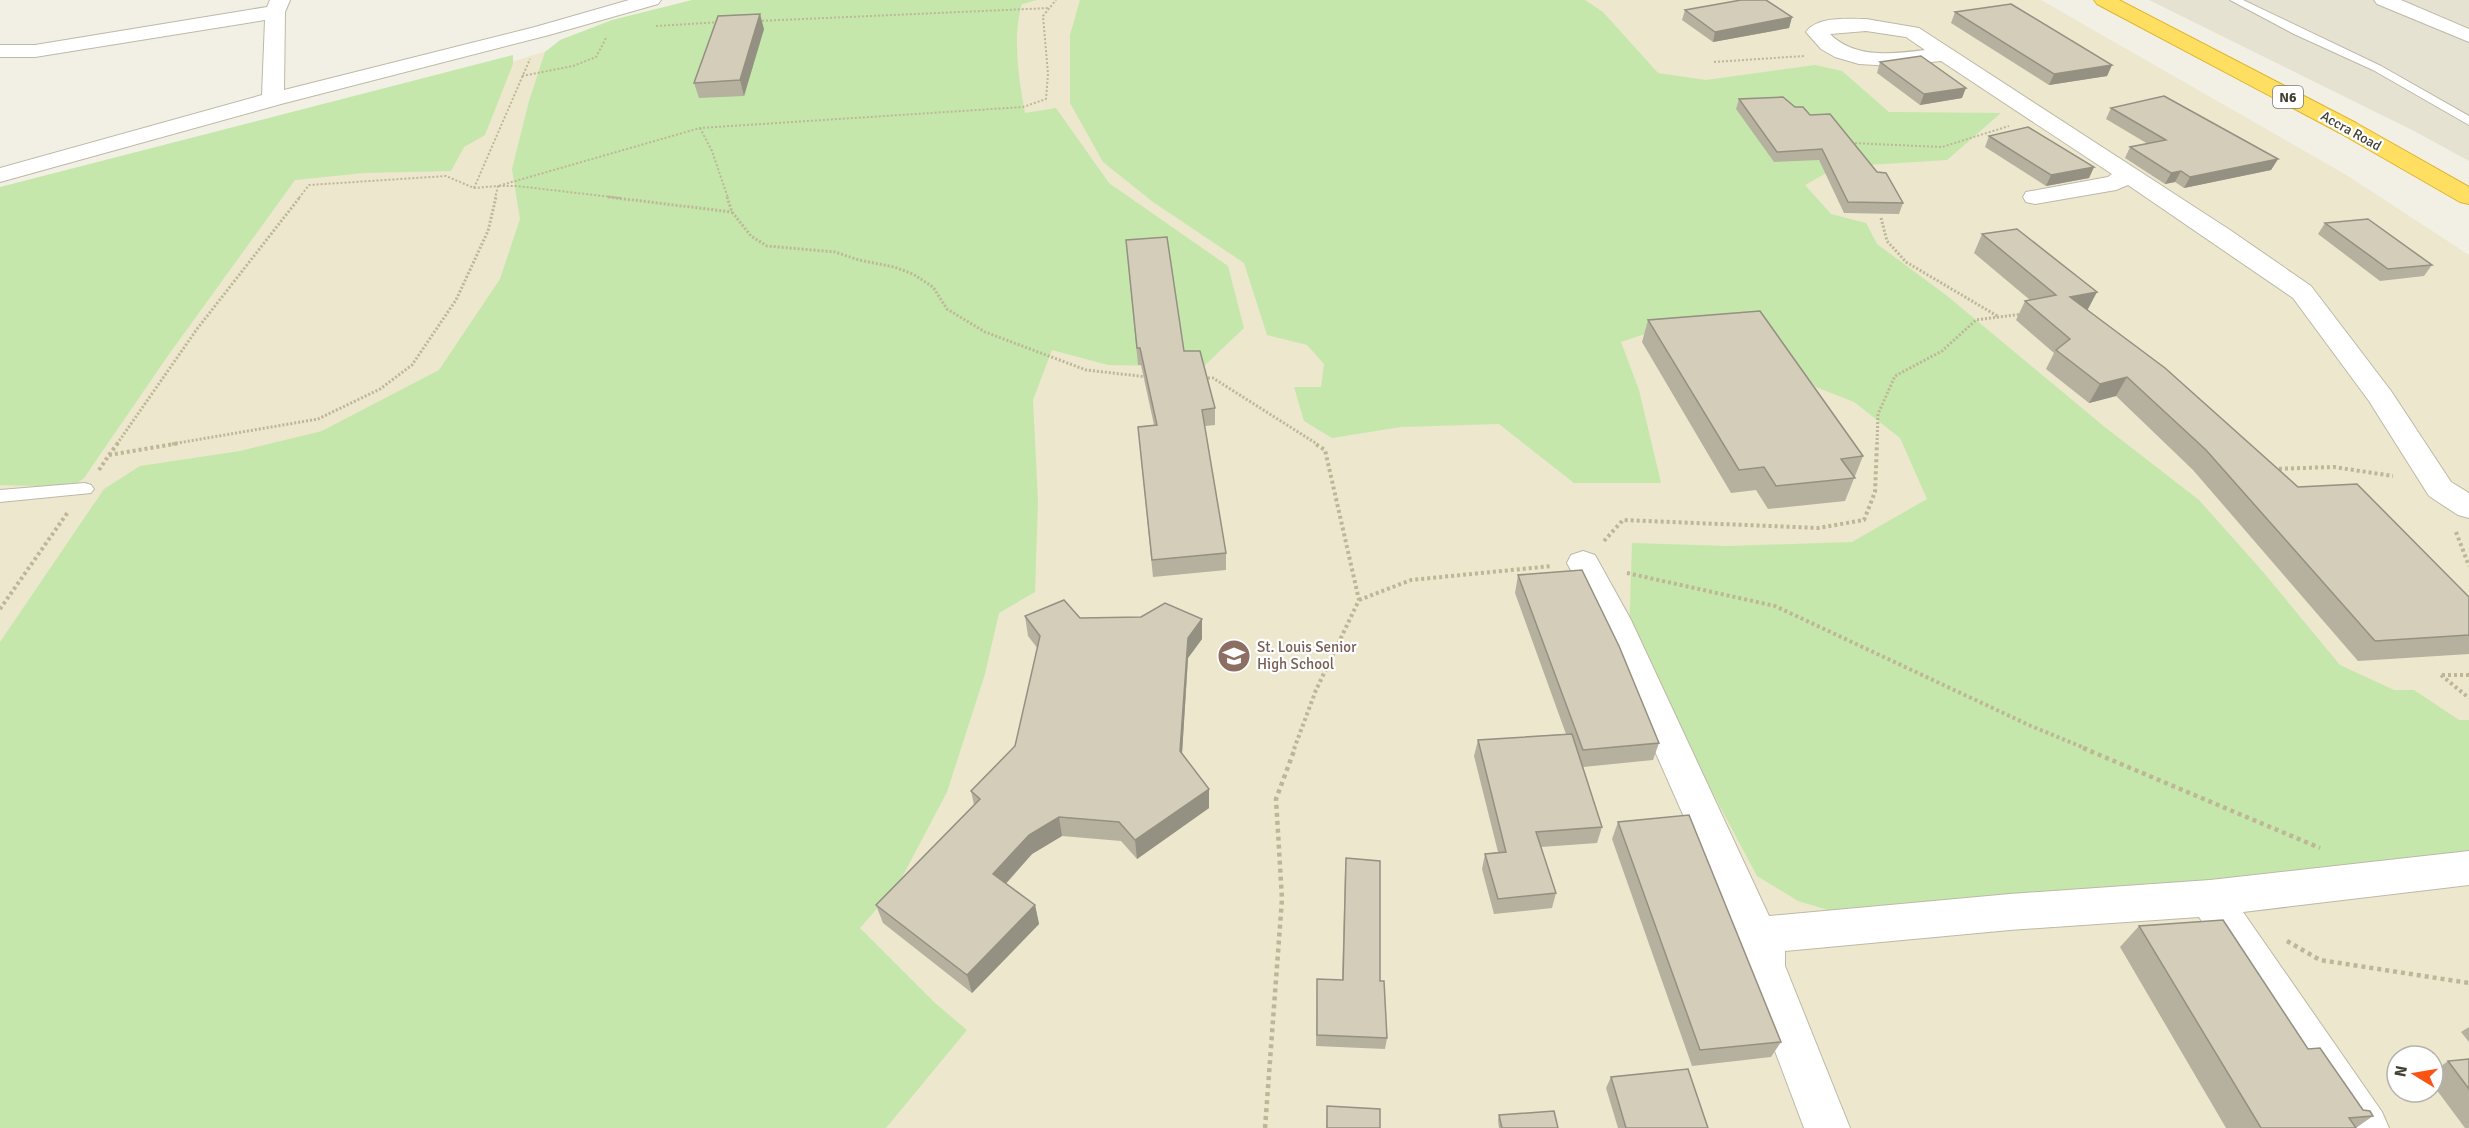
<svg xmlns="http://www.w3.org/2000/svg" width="2469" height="1128" viewBox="0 0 2469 1128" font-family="Signika,sans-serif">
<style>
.residential{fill:#e6e2d2}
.education{fill:#ece7cd;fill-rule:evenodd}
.green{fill:#c5e7ac}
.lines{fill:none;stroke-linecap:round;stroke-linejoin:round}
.lane-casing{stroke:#bdb9a7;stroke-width:2}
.street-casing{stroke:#bdb9a7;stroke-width:2}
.highway-casing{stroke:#deb532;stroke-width:2}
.path-far3{stroke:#bfb698;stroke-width:2;stroke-dasharray:2 2;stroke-linecap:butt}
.path-far2{stroke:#bfb698;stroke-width:3;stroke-dasharray:2 2;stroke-linecap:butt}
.path-far1{stroke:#bfb698;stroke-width:4;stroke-dasharray:3 3;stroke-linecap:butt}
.path{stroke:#bfb698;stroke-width:4.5;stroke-dasharray:4 4;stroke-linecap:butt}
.lane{fill:#fff;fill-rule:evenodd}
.street{fill:#fff;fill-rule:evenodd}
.highway{fill:#ffdf62;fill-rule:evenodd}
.wall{fill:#b6b09f}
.shaded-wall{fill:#949082}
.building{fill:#d4cdb9;stroke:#949082;stroke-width:1.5}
.labels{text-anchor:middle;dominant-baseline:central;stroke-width:4.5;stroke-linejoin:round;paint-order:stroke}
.shield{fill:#fff;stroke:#7c7971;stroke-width:1.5}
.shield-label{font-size:14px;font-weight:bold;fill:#444034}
.far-street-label{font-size:14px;fill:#444034;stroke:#fff}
.education-label{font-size:15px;fill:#785e54;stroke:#fff;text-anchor:start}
</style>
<rect width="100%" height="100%" fill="#f2f0e4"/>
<path class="residential" d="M2149,0H2469V161L2416,132Z"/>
<path class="education" d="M775,0H2041L2348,176L2469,255V1128H0V210L518,60L588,38ZM2397,1056H2433V1092H2397Z"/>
<g class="green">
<path d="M692,0H1037L1022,4C1012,35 1019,81 1025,113L1056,108L1109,183L1228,266L1244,328L1203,367L1108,365L1052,350L1033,400L1038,501L1035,592L999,613L985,674L947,792L899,883L860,928L935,1003L967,1030L886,1128H0V642L104,489L140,466L240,451L322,431L439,370L500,279L520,219L512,169L529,101L545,52L560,40L612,20Z"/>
<path d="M1080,0H1585L1603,12L1658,73L1706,80L1815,65L1842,71L1889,112L2001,113L1947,160L1837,167L1805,185L1831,214L1866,223L1877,244L1946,295L2106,428L2199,500L2264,573L2340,665L2394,690H2414L2459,720H2469V856L1845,915L1798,901L1757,876L1629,636L1632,543L1728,546L1852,542L1927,499L1900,438L1854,402L1816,387L1749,320H1686L1621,342L1639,390L1661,483H1574L1499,424L1401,427L1332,438L1304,421L1294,387H1321L1324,364L1307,345L1267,335L1244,263L1153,202L1103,162L1070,103V35Z"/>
<path d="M513,55V64L485,135L464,147L451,171L364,173L295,180L167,357L84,478L72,487L0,485V187Z"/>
</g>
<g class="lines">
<g class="lane-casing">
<g id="lane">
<path d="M2230,0H2243L2381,66L2469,116V125L2373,70L2294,34Z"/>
<path d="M85,483L91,485L94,489L91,493L0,502V490Z"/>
</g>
</g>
<g class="street-casing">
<g id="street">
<path d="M270,0H290L285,12L284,90L535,27L629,0H661L658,4L549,35L281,104L0,182V168L262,95L265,20L35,57H0V45H35L267,7Z"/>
<path d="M2374,0H2401L2469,29V42L2377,4Z"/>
<path d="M1866,19L1919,28L2230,230L2311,286L2391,391L2451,482L2469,493V518L2458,515L2429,496L2369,401L2293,298L2128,185L2116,190L2035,204L2026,202L2023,197L2026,192L2108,177L2112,174L1941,61L1893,66L1859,64L1835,57L1821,49L1806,32C1817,16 1849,19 1866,19ZM1866,31L1906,37L1925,50C1893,54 1855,59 1830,34Z"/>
<path d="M1583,551L1595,555L1631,620L1769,916L2010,894L2210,880L2469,851V885L2243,912L2382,1112L2389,1128H2339L2199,917L2010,930L1785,951V966L1850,1128H1804L1743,966L1741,946L1597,620L1567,563L1571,555Z"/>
</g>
</g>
<g class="highway-casing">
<path id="highway" d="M2094,0H2119L2356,123L2469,187V204L2460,202L2340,133L2097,4Z"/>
</g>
<g class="path-far3">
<path d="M758,21L1050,8"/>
<path d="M656,26L720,22"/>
<path d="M1714,62L1804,56"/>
<path d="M522,76L573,66L596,57L606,38"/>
<path d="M700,128L712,151L728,198"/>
<path d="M1851,143L1942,147L2009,126"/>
<path d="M474,188L530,59"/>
<path d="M299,198L309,185L446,176L474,188L498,186L495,198"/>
<path d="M620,198L517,186H498L700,128L1023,107L1046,99L1048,74L1043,16L1056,0"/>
</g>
<g class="path-far2">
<path d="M608,197L732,212"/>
<path d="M727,197L732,212L751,236L767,246L835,252L859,260L894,267L913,274L933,287L947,309L985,332L1086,370L1148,377"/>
<path d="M1881,218L1887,241L1906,262L1999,317"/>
<path d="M1204,378H1213L1317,444"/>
<path d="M117,444L197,329L300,197"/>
<path d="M172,444L318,419L380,389L412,365L456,300L488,231L496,197"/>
<path d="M1877,444L1878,414L1895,376L1942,351L1976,320L2023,314"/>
</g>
<g class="path-far1">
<path d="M109,455L118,443"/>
<path d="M109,455L180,443"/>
<path d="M2273,469L2334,467L2393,476"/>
<path d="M99,470L109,455"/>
<path d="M2456,532L2469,566"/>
<path d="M1604,541L1623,520L1818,528L1864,520L1875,492L1877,443"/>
<path d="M1627,573L1775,606L2031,726L2087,749"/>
<path d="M1359,600L1411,580L1552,566"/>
<path d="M0,609L68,512"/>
<path d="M2441,675L2469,698"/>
<path d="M2442,675H2469"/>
<path d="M1294,749L1316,690L1359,600L1325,450L1314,443"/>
</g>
<g class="path">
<path d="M2083,748L2320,848"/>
<path d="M2287,941L2320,960L2469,983"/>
<path d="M1265,1128L1282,899L1276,799L1295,748"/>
</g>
<use href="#lane" class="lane"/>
<use href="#street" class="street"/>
<use href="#highway" class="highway"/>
</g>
<g class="wall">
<path d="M1685,10L1792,17L1789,28L1713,42L1682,20Z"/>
<path d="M1955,12L2112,65L2107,76L2049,85L1951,23Z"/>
<path d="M764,29L744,96L699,98L694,83Z"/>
<path d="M1880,62L1962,98L1920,105L1877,73Z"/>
<path d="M1739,99L1795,107L1903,203L1899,214L1844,213L1819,160L1774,162L1736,109Z"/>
<path d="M2111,108L2278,159L2271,170L2184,188L2175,182L2165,184L2125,158L2130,147L2148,144L2106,119Z"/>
<path d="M1989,136L2094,167L2089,178L2046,186L1985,147Z"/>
<path d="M2325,223L2432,265L2424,276L2380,281L2318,234Z"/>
<path d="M1982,234L2088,310L2298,487L2469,597V654L2358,661L2193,470L2116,396L2089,403L2046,369L2054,353L2016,320L2025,301L2030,300L1974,253Z"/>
<path d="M1126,240L1215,408V425L1205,426L1226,553V570L1153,577L1138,427L1154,425L1141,365H1138Z"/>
<path d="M1648,320L1863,456L1845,501L1768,509L1756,490L1731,493L1642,342Z"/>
<path d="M1518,575L1659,743L1653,760L1583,767L1602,827L1597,843L1541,847L1556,893L1552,908L1494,914L1482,869L1485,854L1498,852L1474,756L1478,740L1566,734L1515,593Z"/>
<path d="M1025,616L1080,618L1202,639L1188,658L1182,753L1209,808L1137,859L1121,841L1062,836L1032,854L1006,884L1035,905L1039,924L972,993L883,923L876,905L974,805L971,791L1015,746L1038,649L1028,636Z"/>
<path d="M1618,822L1781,1042L1771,1057L1692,1066L1612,839Z"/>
<path d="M1346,858L1380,981L1387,1038L1385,1049L1316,1046L1317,979L1342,980L1345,870Z"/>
<path d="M2139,926L2308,1049L2363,1110L2373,1116L2356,1128H2226L2120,947Z"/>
<path d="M2469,1027V1042L2461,1032Z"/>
<path d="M2469,1059V1128H2465L2433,1085V1072L2448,1061Z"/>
<path d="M1611,1077L1708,1128H1618L1606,1088Z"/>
<path d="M1327,1106L1380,1128H1326Z"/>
<path d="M1499,1115L1558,1128H1499L1498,1120Z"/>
</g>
<g class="shaded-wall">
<path d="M760,14L764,29L744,96L740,80Z"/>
<path d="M1792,17L1789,28L1713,42L1715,32Z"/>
<path d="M2112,65L2107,76L2049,85L2054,74Z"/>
<path d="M1966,88L1962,98L1920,105L1924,94Z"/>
<path d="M2278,159L2271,170L2184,188L2190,177Z"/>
<path d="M2094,167L2089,178L2046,186L2051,175Z"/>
<path d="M2181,171L2175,182L2165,184L2171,173Z"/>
<path d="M2097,292L2087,311L2070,297Z"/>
<path d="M2127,377L2116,396L2089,403L2100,384Z"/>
<path d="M1202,619V639L1188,658L1181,770L1180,751L1188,638Z"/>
<path d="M1209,789V808L1137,859L1135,840Z"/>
<path d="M1059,817L1062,836L1032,854L997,893L993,874L1029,835Z"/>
<path d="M1035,905L1039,924L972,993L967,975Z"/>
</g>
<g class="building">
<path d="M1741,0H1766L1792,17L1715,32L1685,10Z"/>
<path d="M2011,4L2112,65L2054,74L1955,12Z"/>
<path d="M760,14L740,80L694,83L718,16Z"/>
<path d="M1921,56L1966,88L1924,94L1880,62Z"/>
<path d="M2164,96L2278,159L2190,177L2181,171L2171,173L2130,147L2166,140L2111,108Z"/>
<path d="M1783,97L1795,107H1803L1810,115L1830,114L1877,172L1886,173L1903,203L1848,202L1822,149L1777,152L1739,99Z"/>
<path d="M2028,127L2094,167L2051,175L1989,136Z"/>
<path d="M2368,219L2432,265L2388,269L2325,223Z"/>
<path d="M2017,229L2097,292L2070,297L2165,368L2298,487L2357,484L2469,597V635L2375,641L2206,450L2127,377L2100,384L2056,350L2070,339L2025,301L2056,295L1982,234Z"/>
<path d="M1167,237L1184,351H1200L1215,408L1202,410L1226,553L1152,560L1138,427L1157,425L1140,348H1137L1126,240Z"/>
<path d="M1760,311L1863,456L1841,459L1855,478L1776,486L1764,467L1739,470L1648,320Z"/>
<path d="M1582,570L1619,646L1659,743L1583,750L1518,575Z"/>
<path d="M1064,600L1080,618L1141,617L1165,603L1202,619L1188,638L1180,751L1209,789L1135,840L1119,822L1059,817L1029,835L993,874L1035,905L967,975L876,905L980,799L971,791L1015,746L1040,636L1025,616Z"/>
<path d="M1572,734L1602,827L1536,832L1556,893L1498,899L1485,854L1506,852L1478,740Z"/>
<path d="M1689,815L1781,1042L1700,1050L1618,822Z"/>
<path d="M1346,858L1380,861V981H1384L1387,1038L1317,1035V979L1343,980Z"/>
<path d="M2223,920L2308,1049L2320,1048L2363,1110L2370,1111L2373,1116L2349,1118L2356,1128H2261L2139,926Z"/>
<path d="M2469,1059V1089L2448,1061Z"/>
<path d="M1688,1069L1708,1128H1626L1611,1077Z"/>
<path d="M1327,1106L1380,1109V1128H1327Z"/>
<path d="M1554,1111L1558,1128H1502L1499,1115Z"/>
</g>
<defs>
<g id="school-disc" transform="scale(1.725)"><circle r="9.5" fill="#8d6e63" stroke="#fff"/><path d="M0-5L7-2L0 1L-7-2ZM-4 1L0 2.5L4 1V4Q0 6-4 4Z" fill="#fff"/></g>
</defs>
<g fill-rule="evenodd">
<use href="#school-disc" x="1234" y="656"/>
</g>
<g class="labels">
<rect class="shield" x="2273" y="86" width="30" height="22" rx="4.5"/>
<g class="shield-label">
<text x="2288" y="97">N6</text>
</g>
<g class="far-street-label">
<text transform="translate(2351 131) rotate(29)">Accra Road</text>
</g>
<g class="education-label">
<text x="1257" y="647">St. Louis Senior<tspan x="1257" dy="17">High School</tspan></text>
</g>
</g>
<g transform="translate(2415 1074) rotate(281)"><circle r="28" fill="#ffffff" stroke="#b4b3ae" stroke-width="1.5"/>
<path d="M0-4.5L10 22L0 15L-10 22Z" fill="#fb5312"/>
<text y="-9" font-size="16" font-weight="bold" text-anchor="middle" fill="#444034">N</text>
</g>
</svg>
